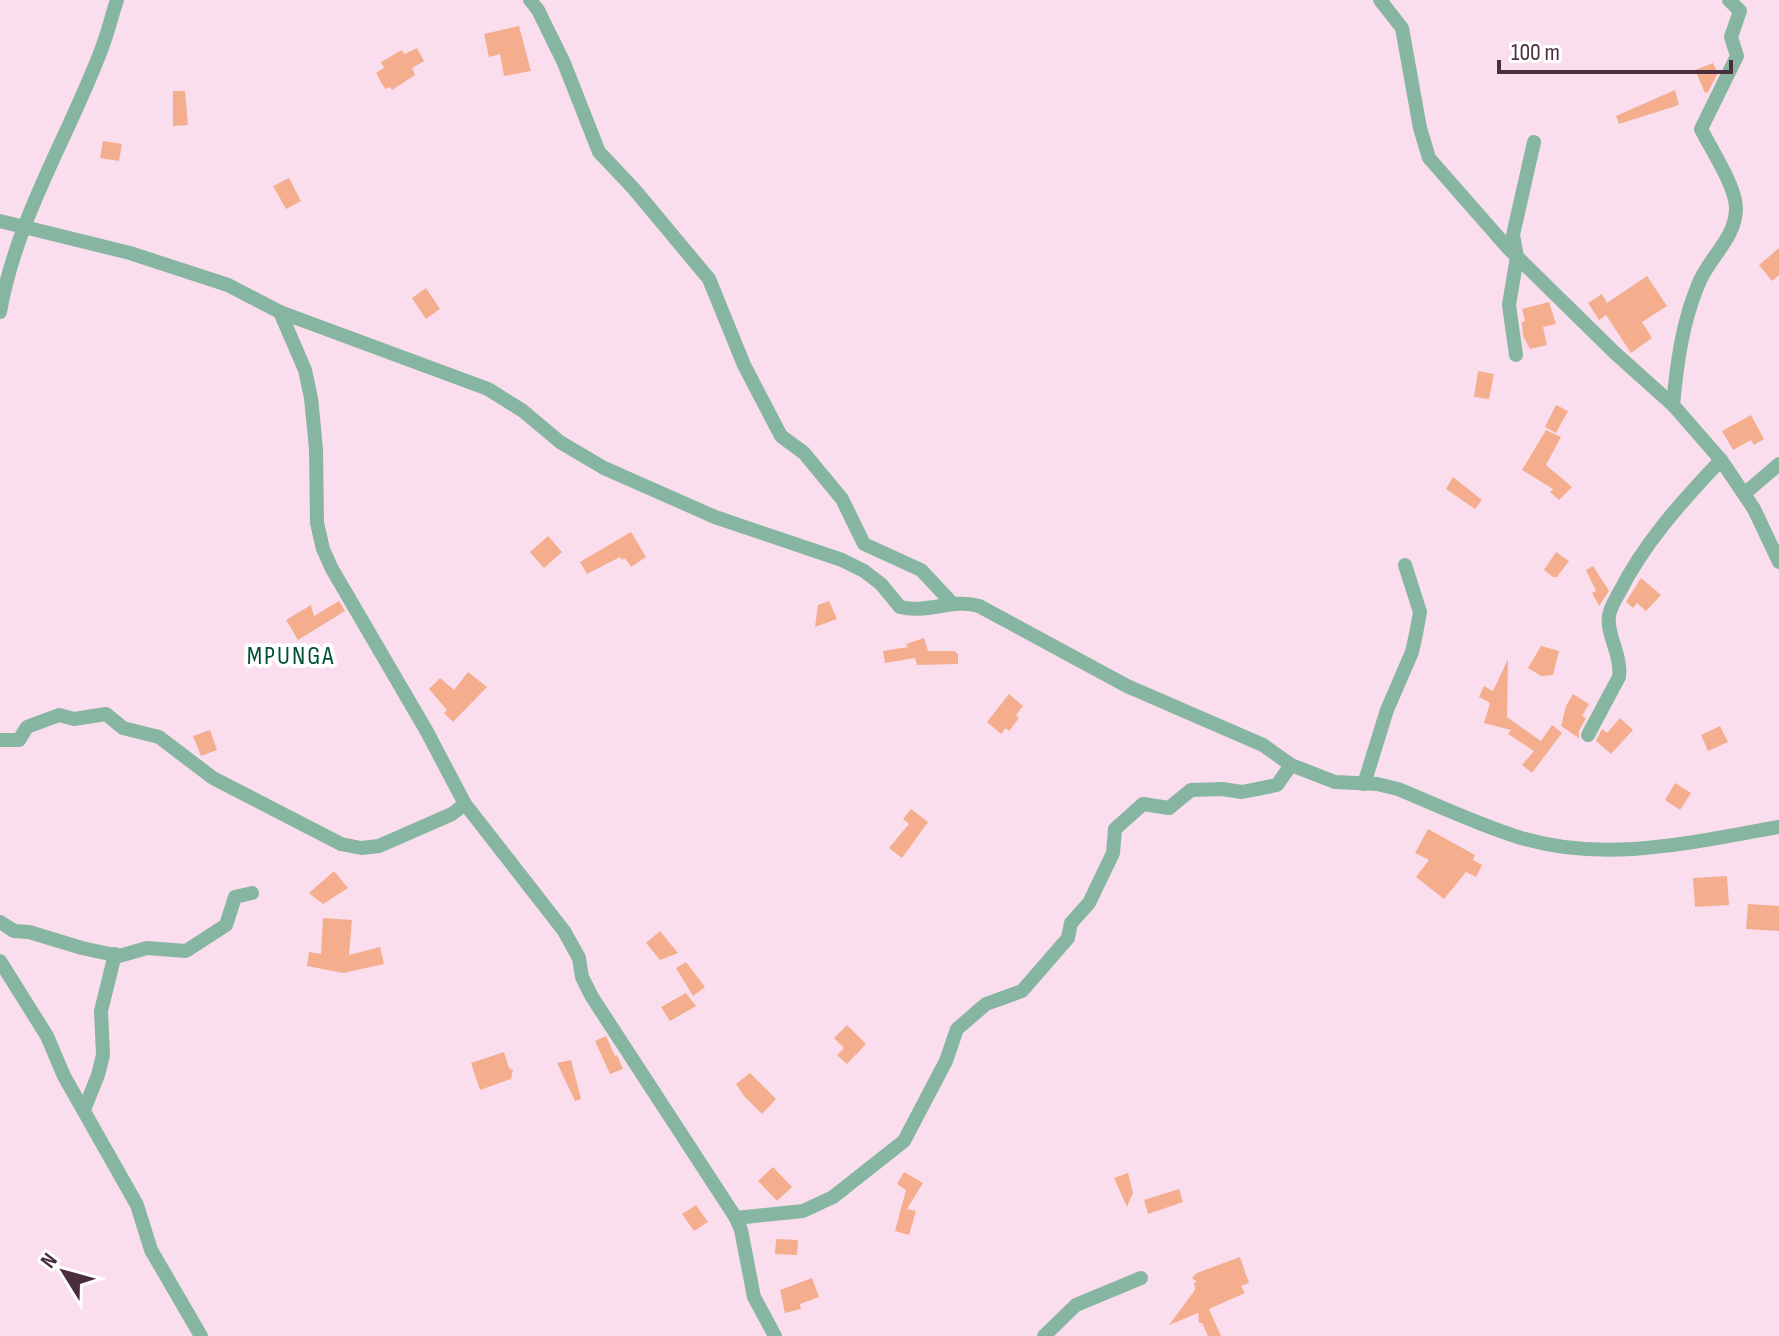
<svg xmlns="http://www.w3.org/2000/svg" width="1779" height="1336" viewBox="0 0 1779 1336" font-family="'Sofia Sans Condensed',sans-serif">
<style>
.building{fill:#f4ae8e}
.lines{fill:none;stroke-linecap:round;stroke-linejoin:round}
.minor{stroke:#86b6a1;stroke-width:14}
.labels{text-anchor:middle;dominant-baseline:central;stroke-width:8;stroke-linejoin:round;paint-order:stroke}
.quarter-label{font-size:26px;letter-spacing:2px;fill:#004f38;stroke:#fff}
</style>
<rect width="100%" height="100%" fill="#fbdeed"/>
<g class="building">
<path d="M519,26L531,71L504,76L500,54L489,57L484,34Z"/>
<path d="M417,48L424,61L412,68L415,75L392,90L390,87L385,89L376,73L384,68L381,62L402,50L404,54Z"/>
<path d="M1713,63L1718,73L1708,92L1705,93L1695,70Z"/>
<path d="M1675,90L1679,105L1619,124L1616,116Z"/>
<path d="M173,91H185L188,125L173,126Z"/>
<path d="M103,141L122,144L119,161L100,158Z"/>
<path d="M289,178L301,201L286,209L273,186Z"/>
<path d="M1779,248V275L1772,281L1759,265Z"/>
<path d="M1647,276L1667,306L1642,322L1652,338L1631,353L1606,315L1599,320L1588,303L1602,294L1607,303Z"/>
<path d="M426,288L440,309L426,319L412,298Z"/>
<path d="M1549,302L1556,324L1543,327L1547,345L1530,349L1523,336L1522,322L1525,321L1522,309Z"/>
<path d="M1478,371L1494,374L1489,399L1474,397Z"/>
<path d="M1556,405L1568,411L1556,433L1545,427Z"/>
<path d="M1751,415L1764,439L1754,445L1751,440L1733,450L1722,431Z"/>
<path d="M1546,430L1561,437L1546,465L1572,487L1559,500L1550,492L1553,489L1522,470Z"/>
<path d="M1453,477L1482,500L1475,509L1446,489Z"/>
<path d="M631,532L646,557L631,567L625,558L622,560L620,557L587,574L580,562Z"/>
<path d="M548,536L562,552L544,568L530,552Z"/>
<path d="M1556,552L1569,561L1557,577H1553L1544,570Z"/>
<path d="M1593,566L1609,591L1599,606L1592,593L1596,591L1586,570Z"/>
<path d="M1641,578L1661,595L1646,611L1637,603L1633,608L1626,602Z"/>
<path d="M339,601L345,611L298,640L286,620L311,605L314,616Z"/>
<path d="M829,601L837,619L815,627L818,605Z"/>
<path d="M924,638L928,651H954L958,654V664L917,665L915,658L885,663L883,651L908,647L906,644Z"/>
<path d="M1541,646L1559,651L1553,675L1541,676L1528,668Z"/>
<path d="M1508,659L1507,717L1541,741L1552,725L1562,733L1532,773L1522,765L1534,751L1508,734L1511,730L1484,723L1490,703L1479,697L1484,686L1493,691Z"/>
<path d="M468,672L487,687L453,722L444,713L447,710L429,689L440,678L454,690Z"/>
<path d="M1009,694L1023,706L1016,715L1019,718L1009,731L1006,728L1001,734L987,722Z"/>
<path d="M1573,694L1589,704L1582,716L1586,718L1579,731V738L1561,726L1566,706Z"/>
<path d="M1620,718L1633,730L1611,754L1596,741L1602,729L1607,733Z"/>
<path d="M1720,726L1728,742L1708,751L1701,735Z"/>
<path d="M210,730L217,750L201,756L193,736Z"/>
<path d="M1675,783L1691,793L1680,810L1665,800Z"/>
<path d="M911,809L928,822L902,858L889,848L909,824L903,819Z"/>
<path d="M1428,829L1475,855L1473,860L1482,865L1476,877L1466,872L1444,899L1416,877L1429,860L1415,853Z"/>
<path d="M334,871L348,888L323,904L309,893Z"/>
<path d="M1727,876L1729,905L1695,907L1693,878Z"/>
<path d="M1748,904L1779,906V931L1746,929Z"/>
<path d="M323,918L352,920L349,955L380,947L384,964L343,973L307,966L309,952L321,954Z"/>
<path d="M660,931L678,953L660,960L646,943Z"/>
<path d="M686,962L705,987L693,996L676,968Z"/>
<path d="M686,993L696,1006L670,1021L661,1007Z"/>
<path d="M847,1025L866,1044L847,1064L837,1055L844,1048L834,1038Z"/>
<path d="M606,1036L615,1056L617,1055L623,1069L610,1074L595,1041Z"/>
<path d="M504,1052L509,1068L513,1070L511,1079L480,1090L471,1063Z"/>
<path d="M571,1060L581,1099L575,1101L557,1063Z"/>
<path d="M750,1073L776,1099L762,1114L744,1096L736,1084Z"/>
<path d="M773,1167L792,1187L777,1201L758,1181Z"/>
<path d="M904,1172L923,1183L907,1209L916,1211L909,1235L895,1231L906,1190L897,1184Z"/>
<path d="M1128,1173L1133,1193L1127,1207L1114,1178Z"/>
<path d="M1179,1189L1183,1202L1148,1214L1144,1200Z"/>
<path d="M696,1205L708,1222L694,1231L682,1214Z"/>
<path d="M776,1239L798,1240L797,1255L775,1254Z"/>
<path d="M1240,1257L1249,1283L1241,1286L1245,1293L1209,1309L1221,1336H1208L1202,1323H1199L1198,1313L1169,1325L1195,1290L1194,1283L1197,1282L1192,1278L1197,1273Z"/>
<path d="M812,1278L819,1297L800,1304L801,1309L785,1313L780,1290Z"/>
</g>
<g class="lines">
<g class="minor">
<path d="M530,0L538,10L564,63L599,152L634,189L709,279L744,365L781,436L804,453L842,499L864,544L921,570L952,603"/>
<path d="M1380,0L1402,28L1420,128L1429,158L1507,247L1615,353L1673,405L1721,460L1754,509L1779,562"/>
<path d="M0,221L130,253L228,285L280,312L305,370L311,398L316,449L317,523L323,549L332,569L426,730L465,804L564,931L579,958L582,977L592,997L736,1218L741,1230L754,1297L775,1336"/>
<path d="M0,312C16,220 67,139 100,53C107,36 111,18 117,0"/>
<path d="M280,312L488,389L523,411L560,442L604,468L715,517L842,560L864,571L881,584L900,607C927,614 953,598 979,606L1127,686L1263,745L1291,765L1335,782L1377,784L1398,789C1437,805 1477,824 1518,837C1604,864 1693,842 1779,827"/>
<path d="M1516,355L1509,305L1517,257L1513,235L1534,142"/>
<path d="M1673,405C1677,363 1682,324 1698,285C1708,258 1736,239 1736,208C1736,187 1711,149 1701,129L1737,56L1731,37L1740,11L1729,0"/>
<path d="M1744,494L1779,464"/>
<path d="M1588,735L1619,677C1622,655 1606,634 1609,616C1610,608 1615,600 1619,593C1644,543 1682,501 1721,460"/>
<path d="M0,740H19L27,727L59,715L74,719L106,714L123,728L159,737L213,778L341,844L361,848L379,846L452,814L465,804"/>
<path d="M1364,784L1387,710L1412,652L1416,634L1420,612L1405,565"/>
<path d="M0,922L14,931L29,932L82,948L119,956L147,948L186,951L226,925L235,897L252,893"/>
<path d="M0,961L47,1036L64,1076L137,1205L151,1250L201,1336"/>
<path d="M84,1110L98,1075L103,1055L101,1011L115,954"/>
<path d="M736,1218L803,1211L833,1197L904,1141L946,1061L957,1029L986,1004L1022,991L1068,938L1071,923L1089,903L1113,853L1115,829L1143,804L1169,808L1191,790L1222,789L1242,792L1277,785L1291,765"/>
<path d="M1044,1336L1076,1305L1141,1278"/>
</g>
</g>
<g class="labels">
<g class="quarter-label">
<text x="291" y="656">MPUNGA</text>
</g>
</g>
<g transform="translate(64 1272) rotate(307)" stroke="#ffffff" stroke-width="6" paint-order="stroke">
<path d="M0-6L14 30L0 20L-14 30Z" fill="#4a2e3d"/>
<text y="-12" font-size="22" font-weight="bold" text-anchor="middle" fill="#4a2e3d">N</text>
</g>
<path d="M1499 60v12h232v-12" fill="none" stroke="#4a2e3d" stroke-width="4"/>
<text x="1511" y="60" font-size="24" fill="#4a2e3d" stroke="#ffffff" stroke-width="6" paint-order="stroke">100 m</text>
</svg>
